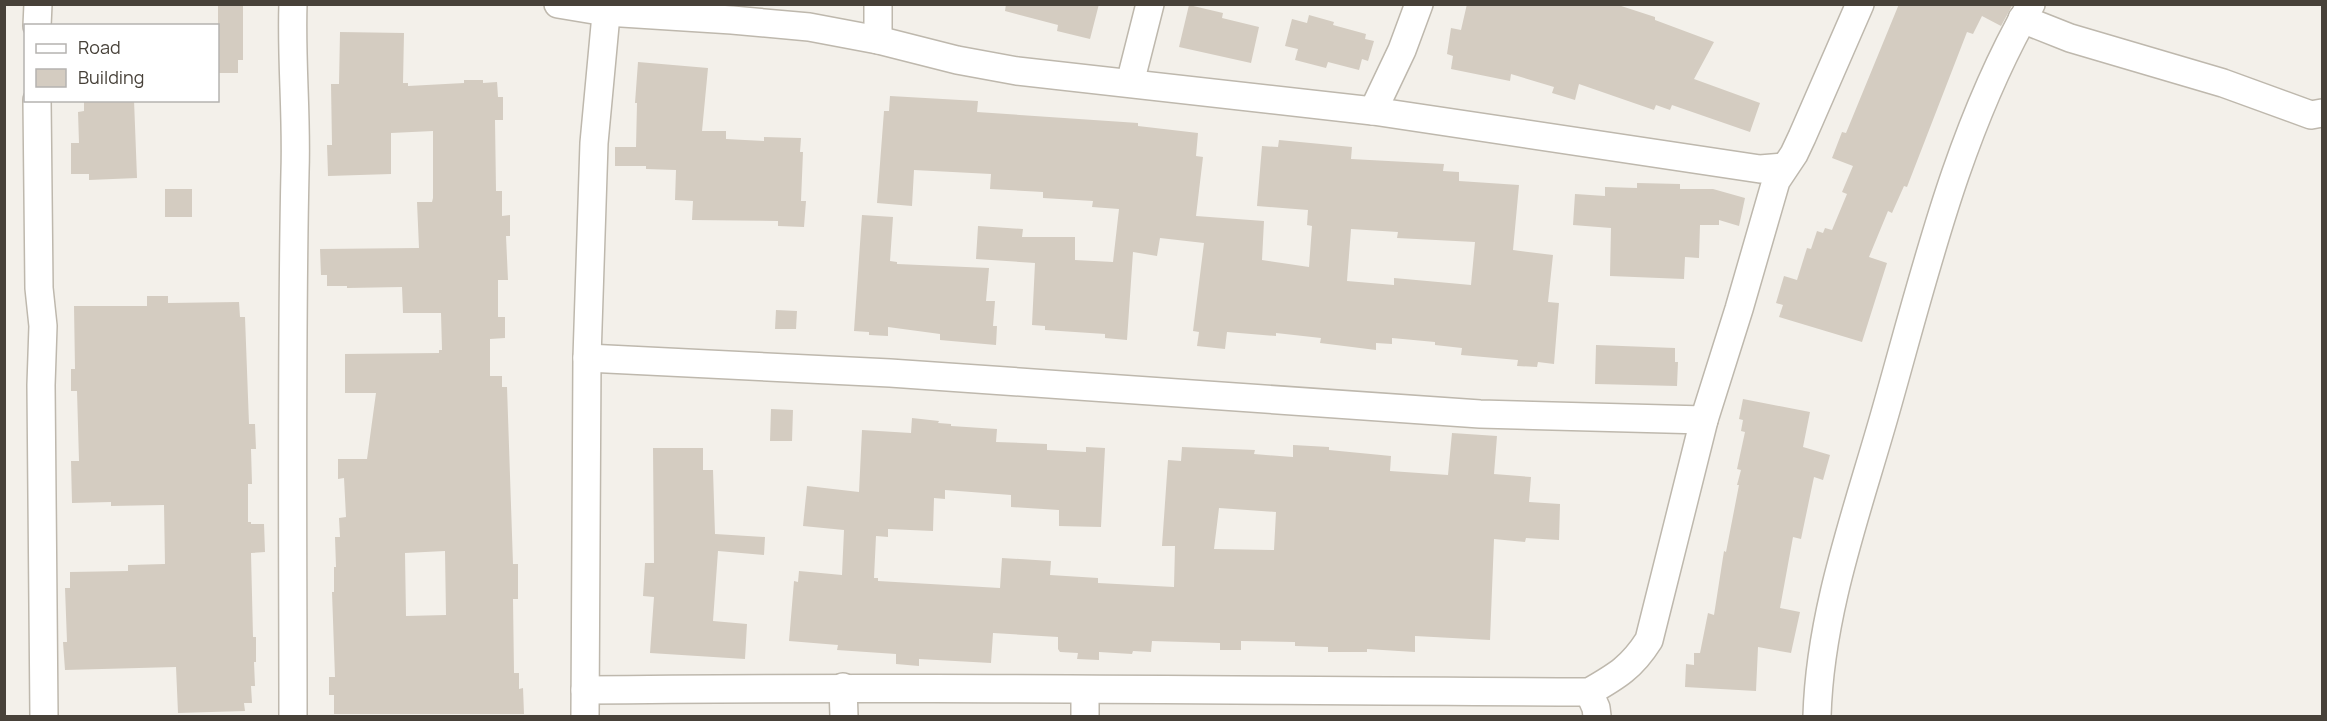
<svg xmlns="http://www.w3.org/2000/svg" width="2327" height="721" viewBox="0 0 2327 721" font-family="Manrope,sans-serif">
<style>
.building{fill:#d4ccc1;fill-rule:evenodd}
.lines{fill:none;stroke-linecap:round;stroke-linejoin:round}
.minor-casing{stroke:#beb8ad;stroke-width:30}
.minor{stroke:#fff;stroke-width:27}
</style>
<rect width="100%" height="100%" fill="#f3f0ea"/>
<g class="building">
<path d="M218,4H243V60H238V73H218Z"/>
<path d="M1006,4H1099L1090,39L1057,31L1058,25L1005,11Z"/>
<path d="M1467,4H1615L1655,17V20L1714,42L1694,79L1760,103L1750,132L1672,105L1670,110L1656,105L1654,110L1579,84L1575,100L1552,93L1554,87L1511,74L1510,81L1451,69L1453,56L1447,54L1451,28L1461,30Z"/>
<path d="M1899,4H2013L2001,26L1982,16L1973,34L1967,32L1907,187L1904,186L1892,213L1888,211L1869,257L1887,263L1862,342L1779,317L1783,305L1776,303L1784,276L1797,280L1807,248L1811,249L1817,231L1823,233L1825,228L1832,230L1847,194L1842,192L1853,166L1832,158L1842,132L1846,133Z"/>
<path d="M1189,5L1223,13L1222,18L1259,27L1251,63L1179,47Z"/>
<path d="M1309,15L1334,22L1333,25L1366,34L1365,39L1374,41L1368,61L1362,59L1359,70L1328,62L1326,68L1295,60L1298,49L1285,46L1292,19L1307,23Z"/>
<path d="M340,32L404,33L403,83H408V86L464,83V80H483V83L497,82L498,97H503V120H495L496,191H502V216L510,215V236H506L508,280H498V317H505V338L490,339V376H502V387H507L513,564H518V599H513L514,673H519V689L523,688L524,714H334V695H329V677H335L332,592H334V567H336L335,537H340L339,518L346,517L344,478L338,479V459H367L376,393H345V354L439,353V350H442L441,313H403L402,287L347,288V286H327V275H321L320,249L419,248L417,202H432L433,198V131L391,133V174L328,176L327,145H332L331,84H339ZM445,551L446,615L406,616L405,553Z"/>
<path d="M638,62L708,68L702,131H726V139L764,141V137L801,138L800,152H803L801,201H806L804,227L778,226V221L692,220L693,201L675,200L676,170L646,169V166H615V147H636L637,103H635Z"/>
<path d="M890,96L978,101L977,112L1138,123V126L1198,133L1196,156L1203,157L1196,216L1264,221L1262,260L1309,267L1312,226L1307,225L1308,210L1257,206L1262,146L1278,147L1279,140L1352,147L1351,159L1444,164L1443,171L1459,172V181L1519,185L1513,250L1553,255L1548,302L1559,303L1554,364L1538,362L1537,367L1517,366L1518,360L1461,355L1462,348L1435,345V342L1392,338V344L1376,343V350L1320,343L1321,338L1276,333V336L1227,332L1225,349L1197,346L1199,332L1193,331L1204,243L1160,238L1157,256L1133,252L1127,340L1105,338V334L1045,330V326L1032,325L1035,263L976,259L978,226L1023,229L1022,237H1075V260L1113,262L1119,209L1092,207L1093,201L1043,198V192L990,189L991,174L914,170L912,206L877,203L884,111H889ZM1351,229L1398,232L1397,238L1475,242L1471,285L1394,278V285L1347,281Z"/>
<path d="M84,100H134L137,178L89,180V174H71V143H79L78,112L84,111Z"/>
<path d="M1637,183L1680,184V189H1713L1745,198L1739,226L1719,220V225H1700L1699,258L1685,257L1684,279L1610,276L1611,228L1573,225L1575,194L1605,196V187L1637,188Z"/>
<rect x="165" y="189" width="27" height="28"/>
<path d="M862,215L893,217L890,261L897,262V264L989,268L986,301H995L993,326H997L996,345L940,340V334L888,327V336L869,335V332L854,331Z"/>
<path d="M147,296H168V303L239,302L240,317H245L249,424H255L256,449H251L252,484H248V522H251V524H264L265,552L251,553L253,637H256V662H254L255,686H251L252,703H244L245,711L178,713L176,667L65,670L63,642H67L65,588H70V572L128,571V565L165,564L164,505L111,506V502L72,503L71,461H79L77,391H71V369H75L74,306H147Z"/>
<path d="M776,310L797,311L796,329H775Z"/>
<path d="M1596,345L1675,348V362H1678L1677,386L1595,384Z"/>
<path d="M1743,399L1810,412L1803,447L1830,455L1823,480L1814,477L1801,539L1793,537L1780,608L1800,612L1791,653L1758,647L1756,691L1685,687L1686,664L1694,665V653H1700L1708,613L1714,615L1724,551L1726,552L1739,485H1737L1741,470L1737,469L1745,432L1741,431L1743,420L1739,419Z"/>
<path d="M771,409L793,410L792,441H770Z"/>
<path d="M912,418L939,421L938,423L951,424V426L997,429L996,442L1047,444V450L1086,452V447L1105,448L1101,527L1059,526V510L1011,507V495L945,490V499L934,498L933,531L888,529V537L876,536L874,578H878V581L1000,588L1002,558L1051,561L1050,575L1098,578V583L1174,587L1175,546H1162L1168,460L1181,461L1182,447L1255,450L1254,454L1293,457V445L1329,447V450L1391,456L1390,471L1448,475L1452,433L1497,436L1494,474L1531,477L1529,502L1560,504L1559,540L1526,538L1525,542L1494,539L1490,640L1415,636V652L1367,649V652H1328V647L1295,646V642L1241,641V650H1220V643L1152,641L1151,652L1133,651L1132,654L1099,652V660L1077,659L1078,653L1060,652L1058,649V637L993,633L991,663L919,659V666L896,664V654L837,650L838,645L789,641L794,581L798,582L799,571L842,575L844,530L803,526L807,486L859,492L862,430L911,433ZM1219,508L1276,512L1274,550L1214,549Z"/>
<path d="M653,448H703V470H713L715,534L765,537L764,555L718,551L713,621L747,624L745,659L650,653L654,597L643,596L645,563H654Z"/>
</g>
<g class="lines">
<g class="minor-casing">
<g id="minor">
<path d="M558,4L606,12L732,20L809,27L878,40L957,60L1017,71L1373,111L1760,169L1784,167"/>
<path d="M878,4V40"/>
<path d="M2022,19L2070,38L2223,83L2311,115L2322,113"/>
<path d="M37,26L38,4"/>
<path d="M1130,83L1150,4"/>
<path d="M37,100L39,288L43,326L41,385L44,716"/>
<path d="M1373,111L1402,50L1419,4"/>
<path d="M587,358L890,373L1480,414L1704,420"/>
<path d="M843,687L844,716"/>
<path d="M585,690C920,686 1255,691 1589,692C1617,676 1632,667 1649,640L1704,420L1739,309L1776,181L1794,154L1802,137L1860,4"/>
<path d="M1085,691V716"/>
<path d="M1589,692L1596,708L1597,716"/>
<path d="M293,716C293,535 291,353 295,172C297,116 291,60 293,4"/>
<path d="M585,716L587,358L594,143L607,4"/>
<path d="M1817,716C1820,613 1856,515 1884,417C1924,277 1957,132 2031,4"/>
</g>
</g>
<use href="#minor" class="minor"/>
</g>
<rect width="2327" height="721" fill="none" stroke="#474139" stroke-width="12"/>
<rect x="24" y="24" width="195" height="78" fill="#ffffff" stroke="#b5b3b0" stroke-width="1.5"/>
<rect x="36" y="44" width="30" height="9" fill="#ffffff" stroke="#b5b3b0" stroke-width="1.5"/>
<text x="78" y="54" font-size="18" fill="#474139">Road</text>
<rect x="36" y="69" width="30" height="18" fill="#d4ccc1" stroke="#b5b3b0" stroke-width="1.5"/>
<text x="78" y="84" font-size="18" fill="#474139">Building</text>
</svg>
